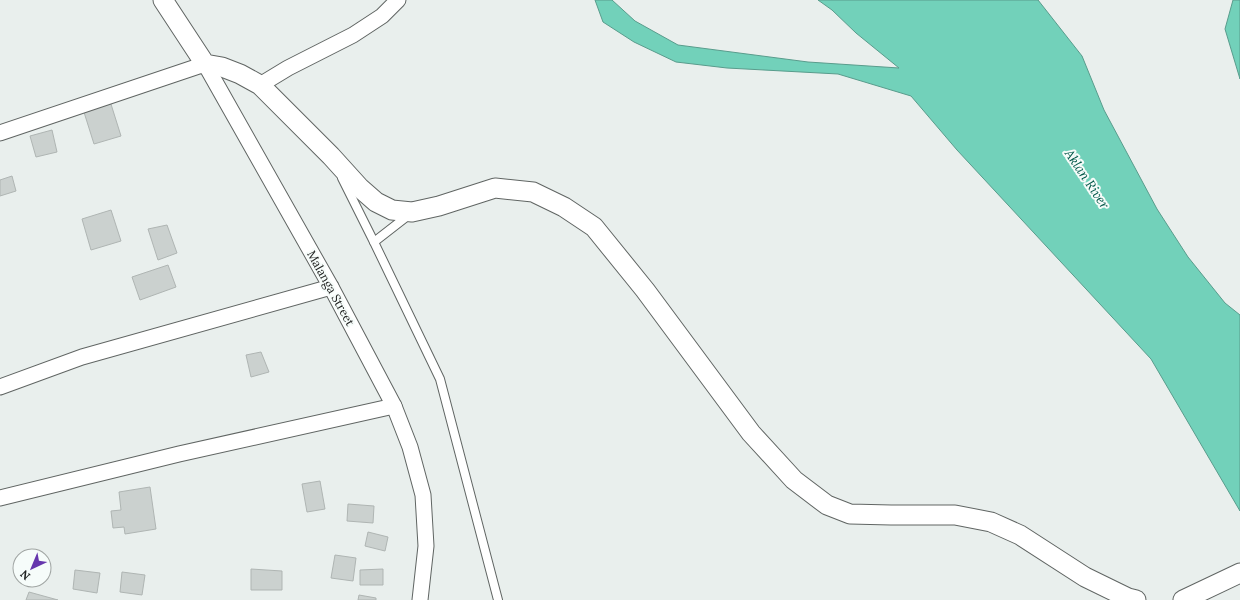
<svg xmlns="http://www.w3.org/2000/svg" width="1240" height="600" viewBox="0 0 1240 600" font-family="Lora,serif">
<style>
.water{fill:#72d1ba;stroke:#599c8c}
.building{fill:#cbd1cf;stroke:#afb5b3}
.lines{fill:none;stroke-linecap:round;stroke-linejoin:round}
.service-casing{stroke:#606563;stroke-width:10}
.minor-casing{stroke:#606563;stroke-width:17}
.tertiary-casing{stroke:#606563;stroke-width:21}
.service{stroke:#fff;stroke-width:8}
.minor{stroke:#fff;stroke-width:15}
.tertiary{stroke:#fff;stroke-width:19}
.labels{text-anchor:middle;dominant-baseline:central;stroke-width:4;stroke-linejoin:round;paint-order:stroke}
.street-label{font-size:12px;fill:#202221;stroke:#f6fcfa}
.water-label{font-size:13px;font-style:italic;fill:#03594a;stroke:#f6fcfa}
</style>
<rect width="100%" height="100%" fill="#e9efed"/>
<g class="water">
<path d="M595,0H612L635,21L678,45L808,62L899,68L856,33L832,10L818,0H1038L1082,56L1104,110L1157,209L1188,257L1225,303L1240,315V511L1151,359L957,150L911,96L838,74L727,68L676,62L634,42L603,22Z"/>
<path d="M1233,0H1240V79L1225,29Z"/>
</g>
<g class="building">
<path d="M110,101L121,136L94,144L83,109Z"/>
<path d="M52,130L57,152L36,157L30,136Z"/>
<path d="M12,176L16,191L0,196V180Z"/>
<path d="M111,210L121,241L91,250L82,219Z"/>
<path d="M167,225L177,253L158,260L148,229Z"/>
<path d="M168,265L176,287L140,300L132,277Z"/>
<path d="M261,352L269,372L251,377L246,355Z"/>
<path d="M320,481L325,509L307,512L302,484Z"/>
<path d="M150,487L156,529L125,534L124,527L113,528L111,511L121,510L119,492Z"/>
<path d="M348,504L374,506L373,523L347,521Z"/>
<path d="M368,532L388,537L385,551L365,546Z"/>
<path d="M335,555L356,558L353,581L331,578Z"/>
<path d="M251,569L282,571V590H251Z"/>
<path d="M383,569V585H360V570Z"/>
<path d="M75,570L100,573L97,593L73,589Z"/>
<path d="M122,572L145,575L142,595L120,592Z"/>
<path d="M29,592L58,600H26Z"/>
<path d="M359,595L376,598V600H358Z"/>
</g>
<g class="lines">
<g class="service-casing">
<g id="service">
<path d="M342,178L374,242L440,379L498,600"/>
<path d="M374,242L410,214"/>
</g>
</g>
<g class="minor-casing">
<g id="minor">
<path d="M260,85L288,68L353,35L382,16L398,0"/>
<path d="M0,133L205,64L331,287L394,406L410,447L423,495L426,546L420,600"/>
<path d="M0,387L82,357L331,287"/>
<path d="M0,498L179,454L394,406"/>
</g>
</g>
<g class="tertiary-casing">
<g id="tertiary">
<path d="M163,0L205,64L222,67L240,74L260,85L331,156L360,188L376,202L392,210L412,212L439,206L495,188L533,192L564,207L594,227L645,290L751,433L794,480L827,505L850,514L891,515H955L991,522L1020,535L1085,577L1128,598L1136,600"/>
<path d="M1183,600L1240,573"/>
</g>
</g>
<use href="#service" class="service"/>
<use href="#minor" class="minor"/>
<use href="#tertiary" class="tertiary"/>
</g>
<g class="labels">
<g class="street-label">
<text transform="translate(331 288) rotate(61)">Malanga Street</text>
</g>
<g class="water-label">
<text transform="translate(1087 179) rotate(56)">Aklan River</text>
</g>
</g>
<g transform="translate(32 568) rotate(224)"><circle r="19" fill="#f6fcfa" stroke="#a0a5a3"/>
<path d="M0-3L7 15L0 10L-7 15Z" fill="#6636ad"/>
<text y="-6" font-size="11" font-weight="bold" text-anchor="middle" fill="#202221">N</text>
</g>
</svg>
